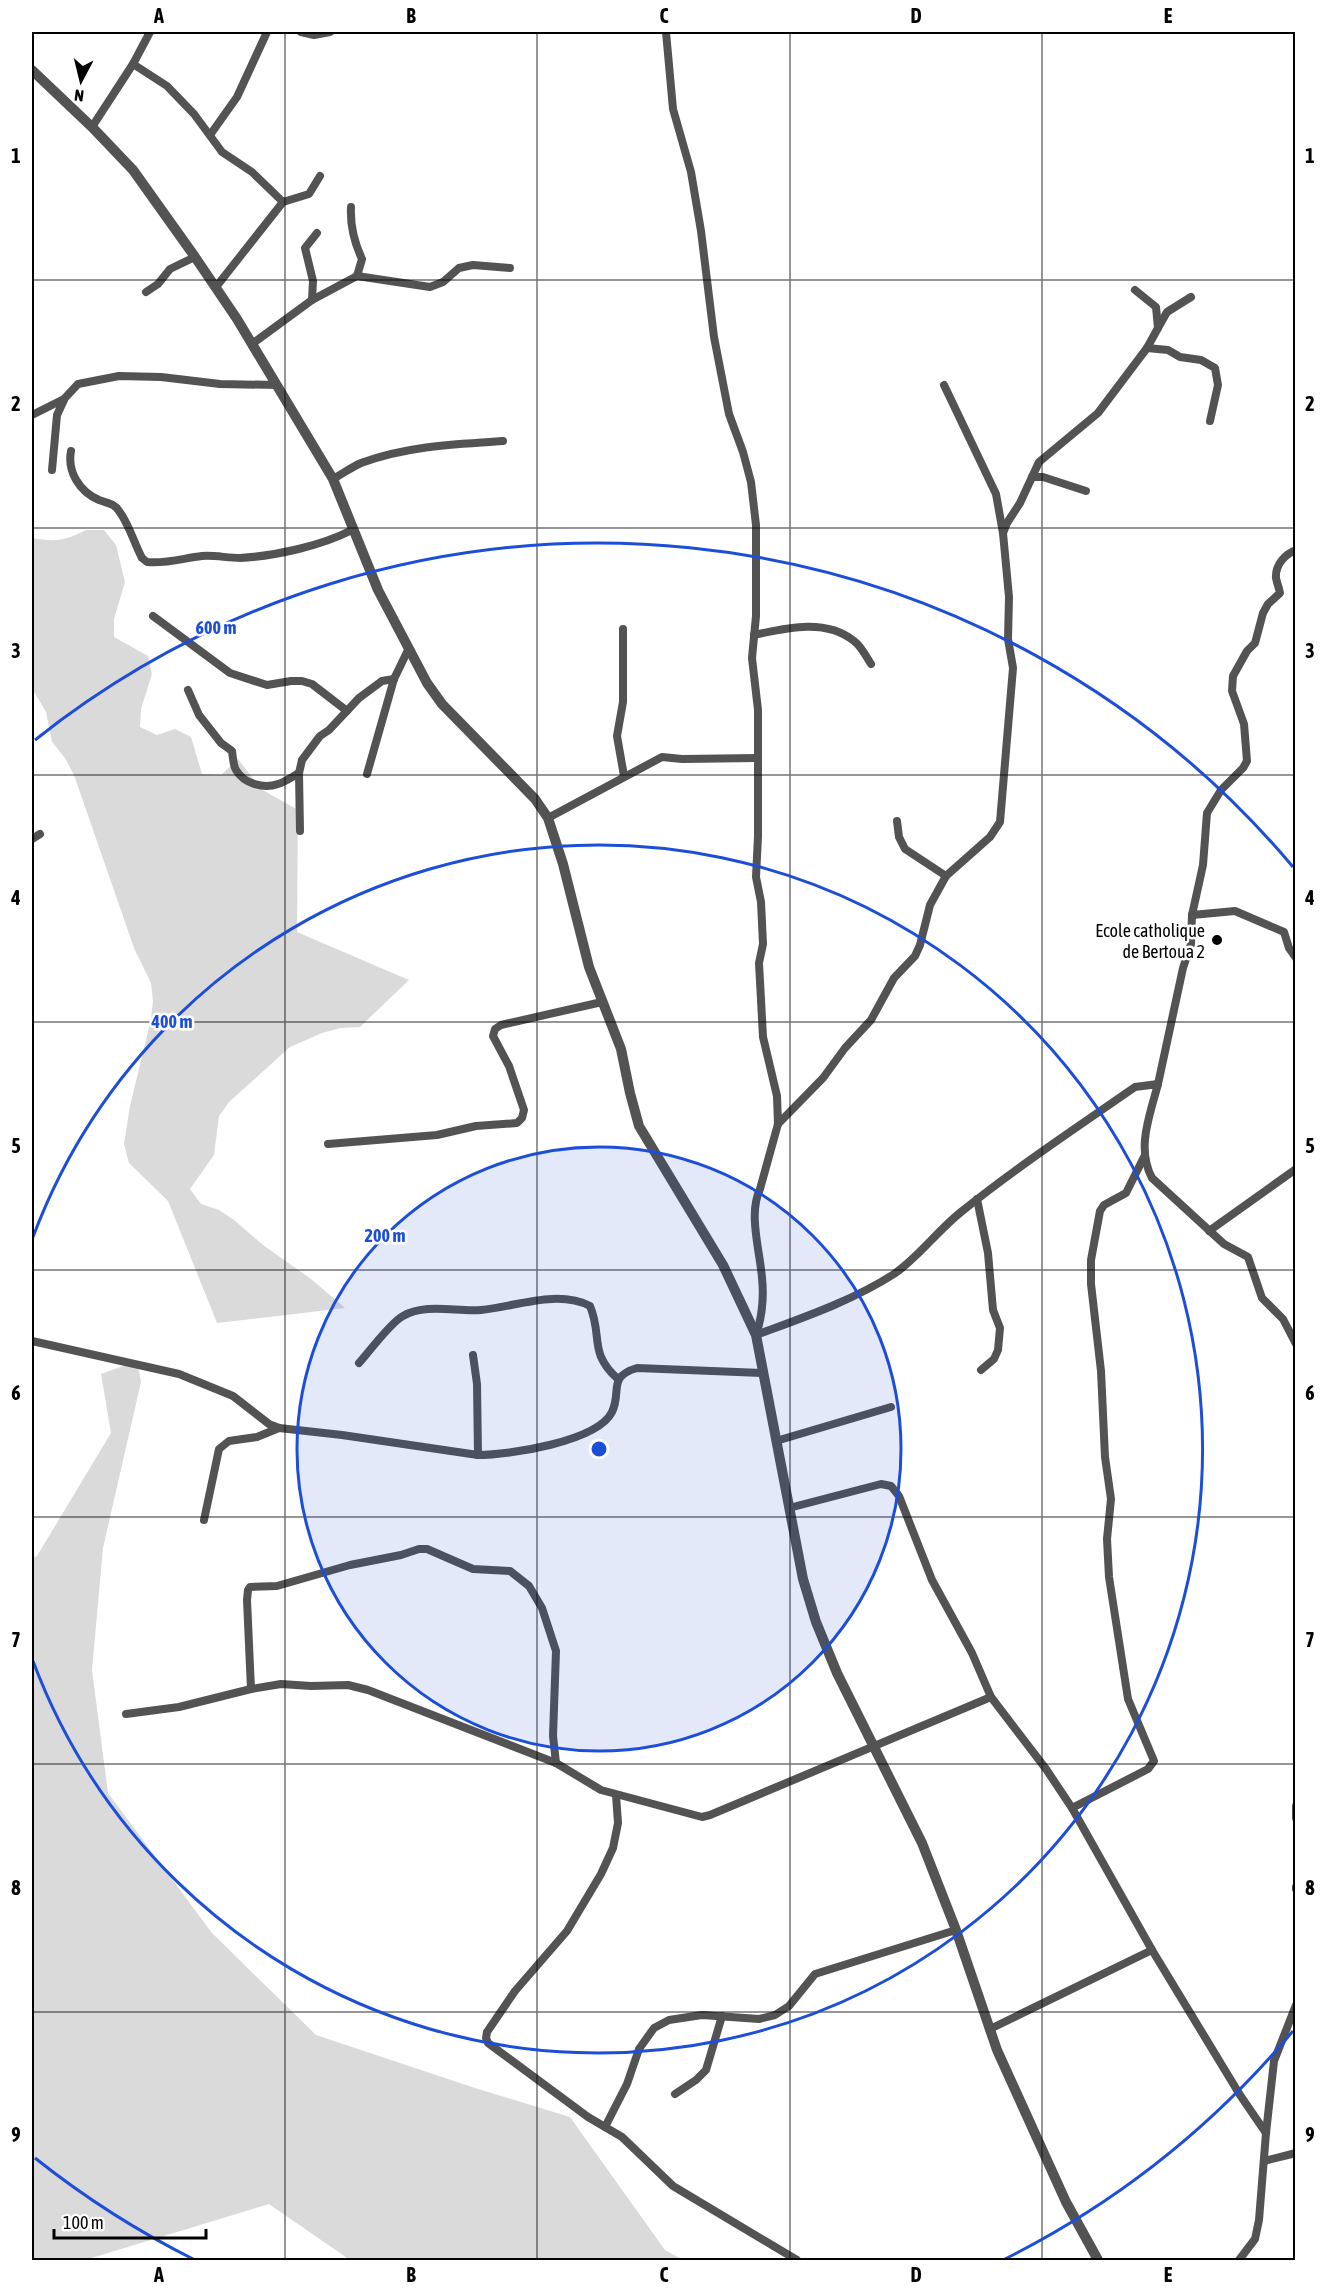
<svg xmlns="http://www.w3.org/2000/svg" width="1327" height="2292" viewBox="0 0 1327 2292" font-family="'Asap Condensed',sans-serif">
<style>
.green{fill:#dadada}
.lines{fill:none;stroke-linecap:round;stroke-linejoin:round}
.minor{stroke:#535353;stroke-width:8}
.tertiary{stroke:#535353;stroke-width:10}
.grid{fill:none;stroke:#000;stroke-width:1.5;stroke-opacity:0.55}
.ring{fill:none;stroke:#1d4ed8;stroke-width:3}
.poi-dot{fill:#000;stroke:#fff;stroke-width:2}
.labels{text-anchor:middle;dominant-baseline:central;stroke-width:5;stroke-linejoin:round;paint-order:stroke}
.poi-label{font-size:18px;fill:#000;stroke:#fff;text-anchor:end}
.centre{fill:#1d4ed8;stroke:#fff;stroke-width:3}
.ring-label{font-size:18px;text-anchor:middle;font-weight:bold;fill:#1d4ed8;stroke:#fff;stroke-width:5;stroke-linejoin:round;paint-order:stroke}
.neatline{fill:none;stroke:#000;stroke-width:2}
.grid-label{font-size:20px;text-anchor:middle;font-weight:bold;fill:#000}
</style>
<rect width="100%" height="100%" fill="#fff"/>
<g class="green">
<path d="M86,530H104L116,545L125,582L114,619V637L148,656L152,674L141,709L140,727L157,735L175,729L191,737L202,774L221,775L238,759L261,789L298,810L297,932L409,980L360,1027L341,1028L322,1033L290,1047L229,1102L219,1116L214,1155L190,1189L201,1204L219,1210L234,1220L263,1245L311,1279L345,1308L217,1323L168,1201L129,1163L124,1144L130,1106L151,1019L153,1001L151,983L134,948L74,775L65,758L52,742L46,712L32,688V538C56,542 64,541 86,530Z"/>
<path d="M137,1361L141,1382L103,1548L92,1670L108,1793L212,1933L316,2035L475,2088L570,2117L665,2250L683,2260H350L269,2204L85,2260H32V1559L37,1556L111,1433L101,1374Z"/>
</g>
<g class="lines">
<g class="minor">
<path d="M301,32L314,35L330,32"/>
<path d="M666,32L673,109L691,172L701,231L714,337L729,414L743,452L751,482L756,525V616L752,658L758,710V836L756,877L761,902L763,944L759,963L763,1037L777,1096L778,1124L760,1189C748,1214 760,1251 762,1278C764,1297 762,1317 756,1335"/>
<path d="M133,64L167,86L194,114L222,152L252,172L283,202"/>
<path d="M92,127L133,64L150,32"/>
<path d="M210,135L237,97L267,32"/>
<path d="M351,207C350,226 354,242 362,259L357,276"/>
<path d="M216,287L283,202L309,194L320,176"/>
<path d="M146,292L158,284L170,269L195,257"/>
<path d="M312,300L313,281L305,248L317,233"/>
<path d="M1158,328L1167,312L1191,297"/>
<path d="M252,344L312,300L357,276L430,287L443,282L459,268L473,265L510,268"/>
<path d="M1147,348L1168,350L1180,357L1201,360L1215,368L1218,385L1210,421"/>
<path d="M944,385L996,494L1003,533"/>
<path d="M32,415L64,399L78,384L119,376L161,377L220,384L277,385"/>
<path d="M71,451C67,472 80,492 99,500C107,503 114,503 119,511C129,524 134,543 142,558L147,562C166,564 184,558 202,556C215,555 227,558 240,558C275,556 321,546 352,530"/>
<path d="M52,470L57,415L64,400"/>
<path d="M1032,477H1043L1086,491"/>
<path d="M333,479C342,474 352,467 361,463C406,446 456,444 503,441"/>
<path d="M153,616L230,673L267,685L291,681H302L312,684L347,711"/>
<path d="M623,629V702L617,736L624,776"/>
<path d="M754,635C786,628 826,618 854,641C861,646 866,656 871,664"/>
<path d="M188,690L199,715L221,743L232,751C233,757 233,765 236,770C244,784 264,789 278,784C285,782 292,777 299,773"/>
<path d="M367,774L394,679L409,648"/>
<path d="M548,818L662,757L682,759L758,758"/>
<path d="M897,821L899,837L905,849L946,876"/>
<path d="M300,831L299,773L302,760L320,736L329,730L359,698L382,681L394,679"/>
<path d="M32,839L40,834"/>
<path d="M1192,915L1235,911L1284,932L1289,948L1296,958"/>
<path d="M1158,1084L1183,968L1191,944L1192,915L1203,865L1207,813L1221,790L1243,768L1247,761L1244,724L1232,691L1233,676L1247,651L1255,643L1263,613L1268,604L1280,593C1279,588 1277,583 1276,578C1275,565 1285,554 1296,550"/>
<path d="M778,1124L823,1078L845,1048L871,1020L894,978L915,956L920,945L930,905L946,876L990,837L1000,822L1013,668L1008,639L1009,597L1003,533L1007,523L1020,503L1039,462L1098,413L1147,348L1158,328L1156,307L1135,290"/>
<path d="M328,1144L437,1135L476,1126L517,1123L522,1118L524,1110L509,1066L493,1036L495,1029L501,1025L602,1002"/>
<path d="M977,1199L988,1253L993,1310L1000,1328L998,1350L994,1359L981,1370"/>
<path d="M1209,1231L1296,1169"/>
<path d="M756,1335C802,1318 852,1301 894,1274C919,1257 937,1231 961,1212C1017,1167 1076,1128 1135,1087L1158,1084C1150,1115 1136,1148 1152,1178L1224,1244L1248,1257L1262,1298L1283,1319L1296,1344"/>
<path d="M32,1341L179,1374L233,1396L269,1424L279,1428L342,1435L478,1455C508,1455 597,1442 612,1412C622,1391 607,1377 637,1368L762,1373"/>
<path d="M473,1355L477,1384L478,1455"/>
<path d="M359,1363C369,1352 391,1322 403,1316C426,1303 456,1312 481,1310C514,1307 558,1289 590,1306C603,1337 588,1352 618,1379"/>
<path d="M776,1441L891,1407"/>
<path d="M789,1508L881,1484L891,1486L899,1496L932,1580L972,1653L991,1697L1046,1769L1072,1808L1152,1950L1240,2095L1266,2133"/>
<path d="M204,1520L219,1449L229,1441L257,1437L279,1428"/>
<path d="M251,1689L247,1600L248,1590L250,1587L277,1586L350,1565L401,1555L419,1549H427L473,1569L510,1571L529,1586L542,1608L556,1651L553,1736L556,1763"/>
<path d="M126,1714L179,1707L251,1689L281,1684L311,1686L348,1685L368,1690L556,1763L601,1790L702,1817L710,1815L991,1697"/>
<path d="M616,1795L618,1823L613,1848L601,1874L567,1931L515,1991L487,2032L486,2038L488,2043L588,2117L622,2137L673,2186L797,2260"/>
<path d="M1296,1806V1818"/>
<path d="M1072,1808L1148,1769L1154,1761L1128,1699L1109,1577L1107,1539L1111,1499L1105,1457L1101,1371L1091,1284V1260L1100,1211L1104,1205L1126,1193L1144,1157"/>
<path d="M1296,1887V1889"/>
<path d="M990,2029L1152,1950"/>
<path d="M675,2094L696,2080L706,2070L722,2016"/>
<path d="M605,2127L627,2084L639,2049L654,2028L669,2020L702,2015L759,2019L775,2015L789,2006L815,1974L956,1930"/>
<path d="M1264,2161L1296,2153"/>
<path d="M1239,2260L1255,2239L1259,2220L1266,2133L1274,2061L1296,2005"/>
</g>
<path class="tertiary" d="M32,70L92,127L133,170L195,257L237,319L333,479L378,590L427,683L442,704L535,799L548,818L563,864L589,967L621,1049L630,1093L639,1126L723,1265L756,1335L803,1579L816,1622L837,1673L922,1843L956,1930L997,2050L1066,2202L1098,2260"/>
</g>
<path class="grid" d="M285,32V2260M537,32V2260M790,32V2260M1042,32V2260M32,280H1296M32,528H1296M32,775H1296M32,1022H1296M32,1270H1296M32,1517H1296M32,1764H1296M32,2012H1296"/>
<circle cx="599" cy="1449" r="302" fill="#1d4ed8" fill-opacity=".12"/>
<g class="ring">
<circle cx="599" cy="1449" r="302"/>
<path d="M33 1237A604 604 0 1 1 33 1661"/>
<path d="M1293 2031A906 906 0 0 1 1003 2260M195 2260A906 906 0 0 1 35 2158M35 740A906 906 0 0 1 1293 867"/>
</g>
<circle class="poi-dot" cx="1217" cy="940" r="6"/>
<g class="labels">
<g class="poi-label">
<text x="1205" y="930">Ecole catholique<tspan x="1205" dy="21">de Bertoua 2</tspan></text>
</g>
</g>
<circle cx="599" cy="1449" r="9" class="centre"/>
<g class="ring-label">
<text x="216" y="634">600 m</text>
<text x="172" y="1028">400 m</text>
<text x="385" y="1242">200 m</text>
</g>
<rect width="1327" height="2292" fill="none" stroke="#ffffff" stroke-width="66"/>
<g transform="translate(81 81) rotate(187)" stroke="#ffffff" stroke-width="4.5" paint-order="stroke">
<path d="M0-4.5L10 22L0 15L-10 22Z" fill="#000000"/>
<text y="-9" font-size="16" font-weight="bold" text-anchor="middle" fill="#000000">N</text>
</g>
<path d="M54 2229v9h152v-9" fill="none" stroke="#000000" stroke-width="3"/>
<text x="63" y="2229" font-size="18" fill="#000000" stroke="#ffffff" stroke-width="4.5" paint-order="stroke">100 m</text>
<rect x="33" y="33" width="1261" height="2226" class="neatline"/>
<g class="grid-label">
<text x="159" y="23">A</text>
<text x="411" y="23">B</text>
<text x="664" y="23">C</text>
<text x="916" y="23">D</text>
<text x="1168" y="23">E</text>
<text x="16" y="163">1</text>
<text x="1310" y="163">1</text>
<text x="16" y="411">2</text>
<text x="1310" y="411">2</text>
<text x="16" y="658">3</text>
<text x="1310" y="658">3</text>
<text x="16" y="905">4</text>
<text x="1310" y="905">4</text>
<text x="16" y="1153">5</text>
<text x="1310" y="1153">5</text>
<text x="16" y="1400">6</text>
<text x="1310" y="1400">6</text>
<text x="16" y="1647">7</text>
<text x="1310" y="1647">7</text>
<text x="16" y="1895">8</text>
<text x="1310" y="1895">8</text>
<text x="16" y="2142">9</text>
<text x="1310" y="2142">9</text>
<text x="159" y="2282">A</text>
<text x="411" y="2282">B</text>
<text x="664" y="2282">C</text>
<text x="916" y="2282">D</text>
<text x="1168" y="2282">E</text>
</g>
</svg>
